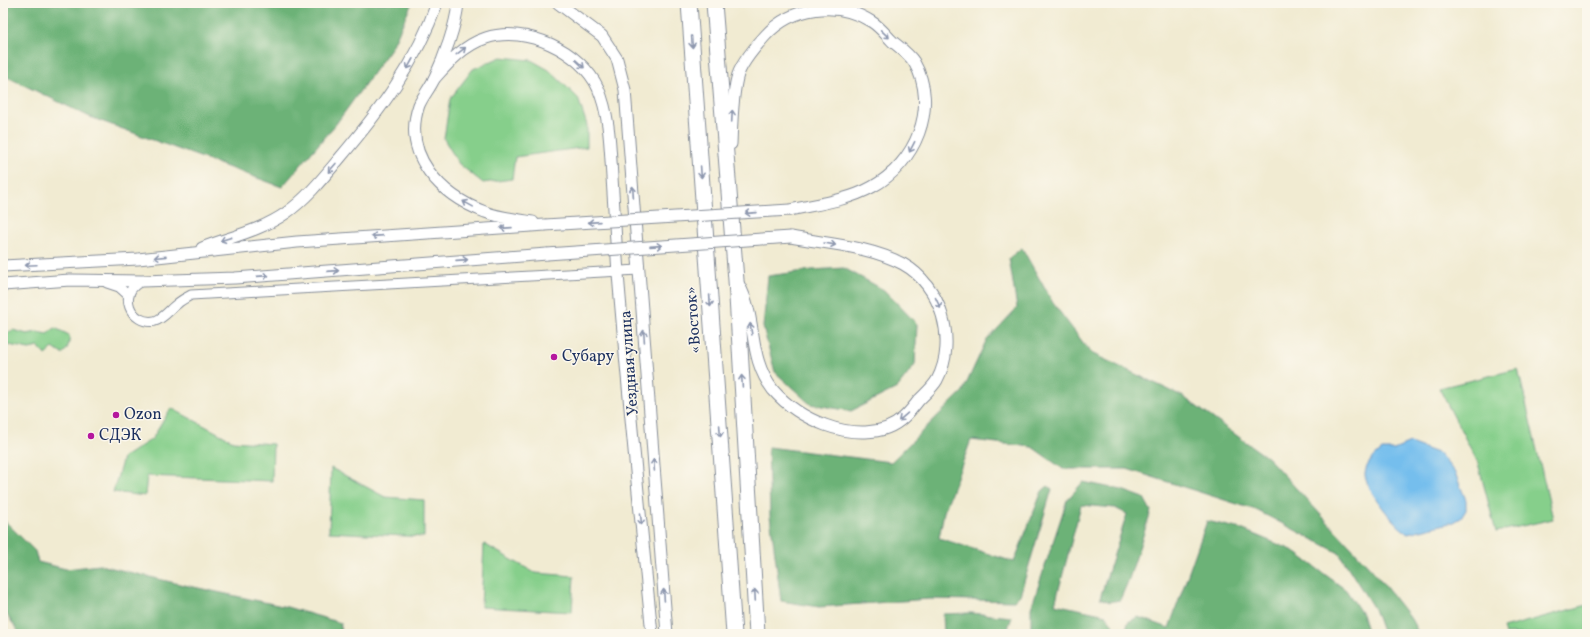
<svg xmlns="http://www.w3.org/2000/svg" width="1590" height="637" viewBox="0 0 1590 637" font-family="Vollkorn,serif">
<style>
.green{fill:#86cf8b;stroke:#507f74}
.forest{fill:#6cb277;stroke:#44706a}
.water{fill:#74beed;stroke:#4876a6}
.lines{fill:none;stroke-linecap:round;stroke-linejoin:round}
.minor-casing{stroke:#868d98;stroke-width:11}
.tertiary-casing{stroke:#868d98;stroke-width:13}
.trunk-casing{stroke:#868d98;stroke-width:17}
.minor{stroke:#fff;stroke-width:9}
.tertiary{stroke:#fff;stroke-width:11}
.trunk{stroke:#fff;stroke-width:15}
.tertiary-bridge-casing{stroke:#868d98;stroke-width:13;stroke-linecap:butt}
.tertiary-bridge{stroke:#fff;stroke-width:11}
.oneway{stroke:#8d97ae}
.poi-dot{fill:#b5179e;stroke:#fbf7ec;stroke-width:1.5}
.labels{text-anchor:middle;dominant-baseline:central;stroke-width:3;stroke-linejoin:round;paint-order:stroke}
.street-label{font-size:16px;fill:#1b2f5e;stroke:#fbf7ec}
.poi-label{font-size:16px;fill:#1b2f5e;stroke:#fbf7ec;text-anchor:start}
</style>
<rect width="100%" height="100%" fill="#fbf7ec"/>
<filter id="ink" filterUnits="userSpaceOnUse"><feTurbulence type="fractalNoise" baseFrequency=".025" numOctaves="2"/><feDisplacementMap in="SourceGraphic" scale="8" xChannelSelector="R" yChannelSelector="G"/><feConvolveMatrix kernelMatrix="1 2 1 2 8 2 1 2 1" color-interpolation-filters="sRGB"/></filter>
<filter id="wash" filterUnits="userSpaceOnUse"><feTurbulence type="fractalNoise" baseFrequency=".012" numOctaves="4" result="noise"/><feDisplacementMap in="SourceGraphic" scale="16" xChannelSelector="R" yChannelSelector="G"/><feGaussianBlur stdDeviation="0.9" result="paint"/><feColorMatrix in="noise" values="0 0 0 0 0 0 0 0 0 0 0 0 0 0 0 0 0 1.4 0 .05"/><feComposite in="paint" operator="in"/></filter>
<g filter="url(#wash)">
<rect width="100%" height="100%" fill="#f1ebd2"/>
<g class="green">
<path d="M501,57L531,60L549,70L578,98L587,125V147L515,157L512,179L483,183L459,164L444,139L450,99L473,69Z"/>
<path d="M55,328L69,335C70,342 68,350 62,354L53,348L45,355L39,347L29,349L9,345L3,349V335L13,330L27,334L37,332L47,334Z"/>
<path d="M1518,369L1553,519L1496,532L1478,463L1439,388Z"/>
<path d="M171,408L233,441L273,444L272,481L147,476L145,496L113,492L123,458L152,439Z"/>
<path d="M331,468L385,497L424,500V537L329,532Z"/>
<path d="M484,544L535,573L574,576L572,612L481,607Z"/>
<path d="M1587,605V634H1505L1503,628Z"/>
</g>
<g class="forest">
<path d="M3,3H412L392,47L336,124L282,187L90,117L3,75Z"/>
<path d="M1022,248L1053,303L1091,353L1182,396L1268,458L1374,572L1411,619L1419,634H1383L1374,609L1339,553L1256,510L1127,469H1063L1032,447L971,440L944,512L939,538L1014,562L1042,491L1048,486L1052,489L1020,595L1014,601L930,599L819,607L781,601L770,516L768,447L891,462L963,391L986,341L1017,308L1009,258Z"/>
<path d="M844,268L884,290L917,324L915,365L897,388L851,411L810,404L775,372L763,327L768,276L812,270Z"/>
<path d="M1083,482L1122,490L1144,498L1151,511L1129,579L1120,600L1110,602L1100,598L1127,514L1115,508L1081,505L1055,604L1106,615L1114,627L1112,634H1033L1031,632V608L1067,500Z"/>
<path d="M3,519L35,551L38,562L66,569L100,565L175,583L287,607L341,623L340,634H20L3,609Z"/>
<path d="M1207,521L1241,529L1292,550L1346,590L1362,614L1368,634H1125L1128,622L1138,617L1169,628Z"/>
<path d="M971,613L1012,617L1006,634H944L943,614Z"/>
</g>
<path class="water" d="M1410,443L1440,454L1455,473L1466,500V510L1461,518L1454,522L1408,533C1396,528 1364,487 1365,474C1366,463 1374,457 1382,450H1394Z"/>
</g>
<g filter="url(#ink)">
<g class="lines">
<g class="minor-casing">
<g id="minor">
<path d="M142,281C116,292 131,326 155,321C164,318 170,309 177,304C181,300 186,298 191,295L639,270"/>
<path d="M107,283L119,287L129,296"/>
</g>
</g>
<g class="tertiary-casing">
<g id="tertiary">
<path d="M458,3C456,26 444,58 434,79C430,88 423,96 419,105C401,156 442,196 485,212C500,218 518,219 533,222"/>
<path d="M558,3L602,36L617,59L625,90L667,634"/>
<path d="M434,79C449,62 464,45 486,38C526,25 581,51 598,88C610,116 610,147 612,177C614,209 616,242 618,274C628,394 640,514 652,634"/>
<path d="M731,144C732,122 732,99 737,78C740,64 756,46 765,36C792,6 838,0 872,22C880,27 886,35 892,41C899,47 909,54 914,62C940,107 915,164 872,187C847,201 817,204 790,210"/>
<path d="M202,248C230,237 260,231 286,213C306,199 323,178 339,159C379,112 417,62 437,3"/>
<path d="M3,266L138,259L297,242L545,225"/>
<path d="M3,285L70,280L142,281L235,278L547,254"/>
<path d="M739,285C758,319 747,357 773,390C787,406 806,418 825,425C849,434 883,437 903,418C909,413 914,406 919,400C925,394 933,387 937,380C958,341 941,285 903,264C869,246 828,244 791,237"/>
</g>
</g>
<g class="trunk-casing">
<g id="trunk">
<path d="M689,3L734,634"/>
<path d="M714,3L736,280L757,634"/>
</g>
</g>
<use href="#minor" class="minor"/>
<use href="#tertiary" class="tertiary"/>
<use href="#trunk" class="trunk"/>
<g class="tertiary-bridge-casing">
<g id="tertiary-bridge">
<path d="M545,225L790,210"/>
<path d="M547,254L791,237"/>
</g>
</g>
<use href="#tertiary-bridge" class="tertiary-bridge"/>
</g>
<defs><path id="oneway-shaft" d="M-6 0H5M1.5-3L5.5 0L1.5 3" fill="none" stroke-width="1.6" stroke-linecap="round" stroke-linejoin="round"/></defs>
<g class="oneway">
<use href="#oneway-shaft" transform="translate(885 34) rotate(43)"/>
<use href="#oneway-shaft" transform="translate(692 42) rotate(86)"/>
<use href="#oneway-shaft" transform="translate(461 51) rotate(-38)"/>
<use href="#oneway-shaft" transform="translate(410 64) rotate(119)"/>
<use href="#oneway-shaft" transform="translate(580 64) rotate(43)"/>
<use href="#oneway-shaft" transform="translate(732 116) rotate(-87)"/>
<use href="#oneway-shaft" transform="translate(912 147) rotate(117)"/>
<use href="#oneway-shaft" transform="translate(332 168) rotate(131)"/>
<use href="#oneway-shaft" transform="translate(701 172) rotate(86)"/>
<use href="#oneway-shaft" transform="translate(633 192) rotate(-94)"/>
<use href="#oneway-shaft" transform="translate(468 204) rotate(-151)"/>
<use href="#oneway-shaft" transform="translate(751 213) rotate(176)"/>
<use href="#oneway-shaft" transform="translate(594 222) rotate(176)"/>
<use href="#oneway-shaft" transform="translate(506 228) rotate(176)"/>
<use href="#oneway-shaft" transform="translate(377 236) rotate(176)"/>
<use href="#oneway-shaft" transform="translate(226 239) rotate(162)"/>
<use href="#oneway-shaft" transform="translate(830 244) rotate(10)"/>
<use href="#oneway-shaft" transform="translate(656 246) rotate(-4)"/>
<use href="#oneway-shaft" transform="translate(160 257) rotate(174)"/>
<use href="#oneway-shaft" transform="translate(462 260) rotate(-4)"/>
<use href="#oneway-shaft" transform="translate(31 265) rotate(177)"/>
<use href="#oneway-shaft" transform="translate(333 271) rotate(-4)"/>
<use href="#oneway-shaft" transform="translate(263 276) rotate(-4)"/>
<use href="#oneway-shaft" transform="translate(710 301) rotate(86)"/>
<use href="#oneway-shaft" transform="translate(938 303) rotate(65)"/>
<use href="#oneway-shaft" transform="translate(751 329) rotate(-99)"/>
<use href="#oneway-shaft" transform="translate(644 336) rotate(-94)"/>
<use href="#oneway-shaft" transform="translate(742 381) rotate(-94)"/>
<use href="#oneway-shaft" transform="translate(903 417) rotate(139)"/>
<use href="#oneway-shaft" transform="translate(720 431) rotate(86)"/>
<use href="#oneway-shaft" transform="translate(654 465) rotate(-94)"/>
<use href="#oneway-shaft" transform="translate(641 519) rotate(85)"/>
<use href="#oneway-shaft" transform="translate(664 595) rotate(-94)"/>
<use href="#oneway-shaft" transform="translate(755 595) rotate(-93)"/>
</g>
</g>
<g class="poi-dot">
<circle cx="554" cy="357" r="4"/>
<circle cx="116" cy="415" r="4"/>
<circle cx="91" cy="436" r="4"/>
</g>
<g class="labels">
<g class="street-label">
<text transform="translate(694 320) rotate(-94)">«Восток»</text>
<text transform="translate(630 363) rotate(-94)">Уездная улица</text>
</g>
<g class="poi-label">
<text x="562" y="357">Субару</text>
<text x="124" y="415">Ozon</text>
<text x="99" y="436">СДЭК</text>
</g>
</g>
<rect width="1590" height="637" fill="none" stroke="#fbf7ec" stroke-width="16"/>
</svg>
